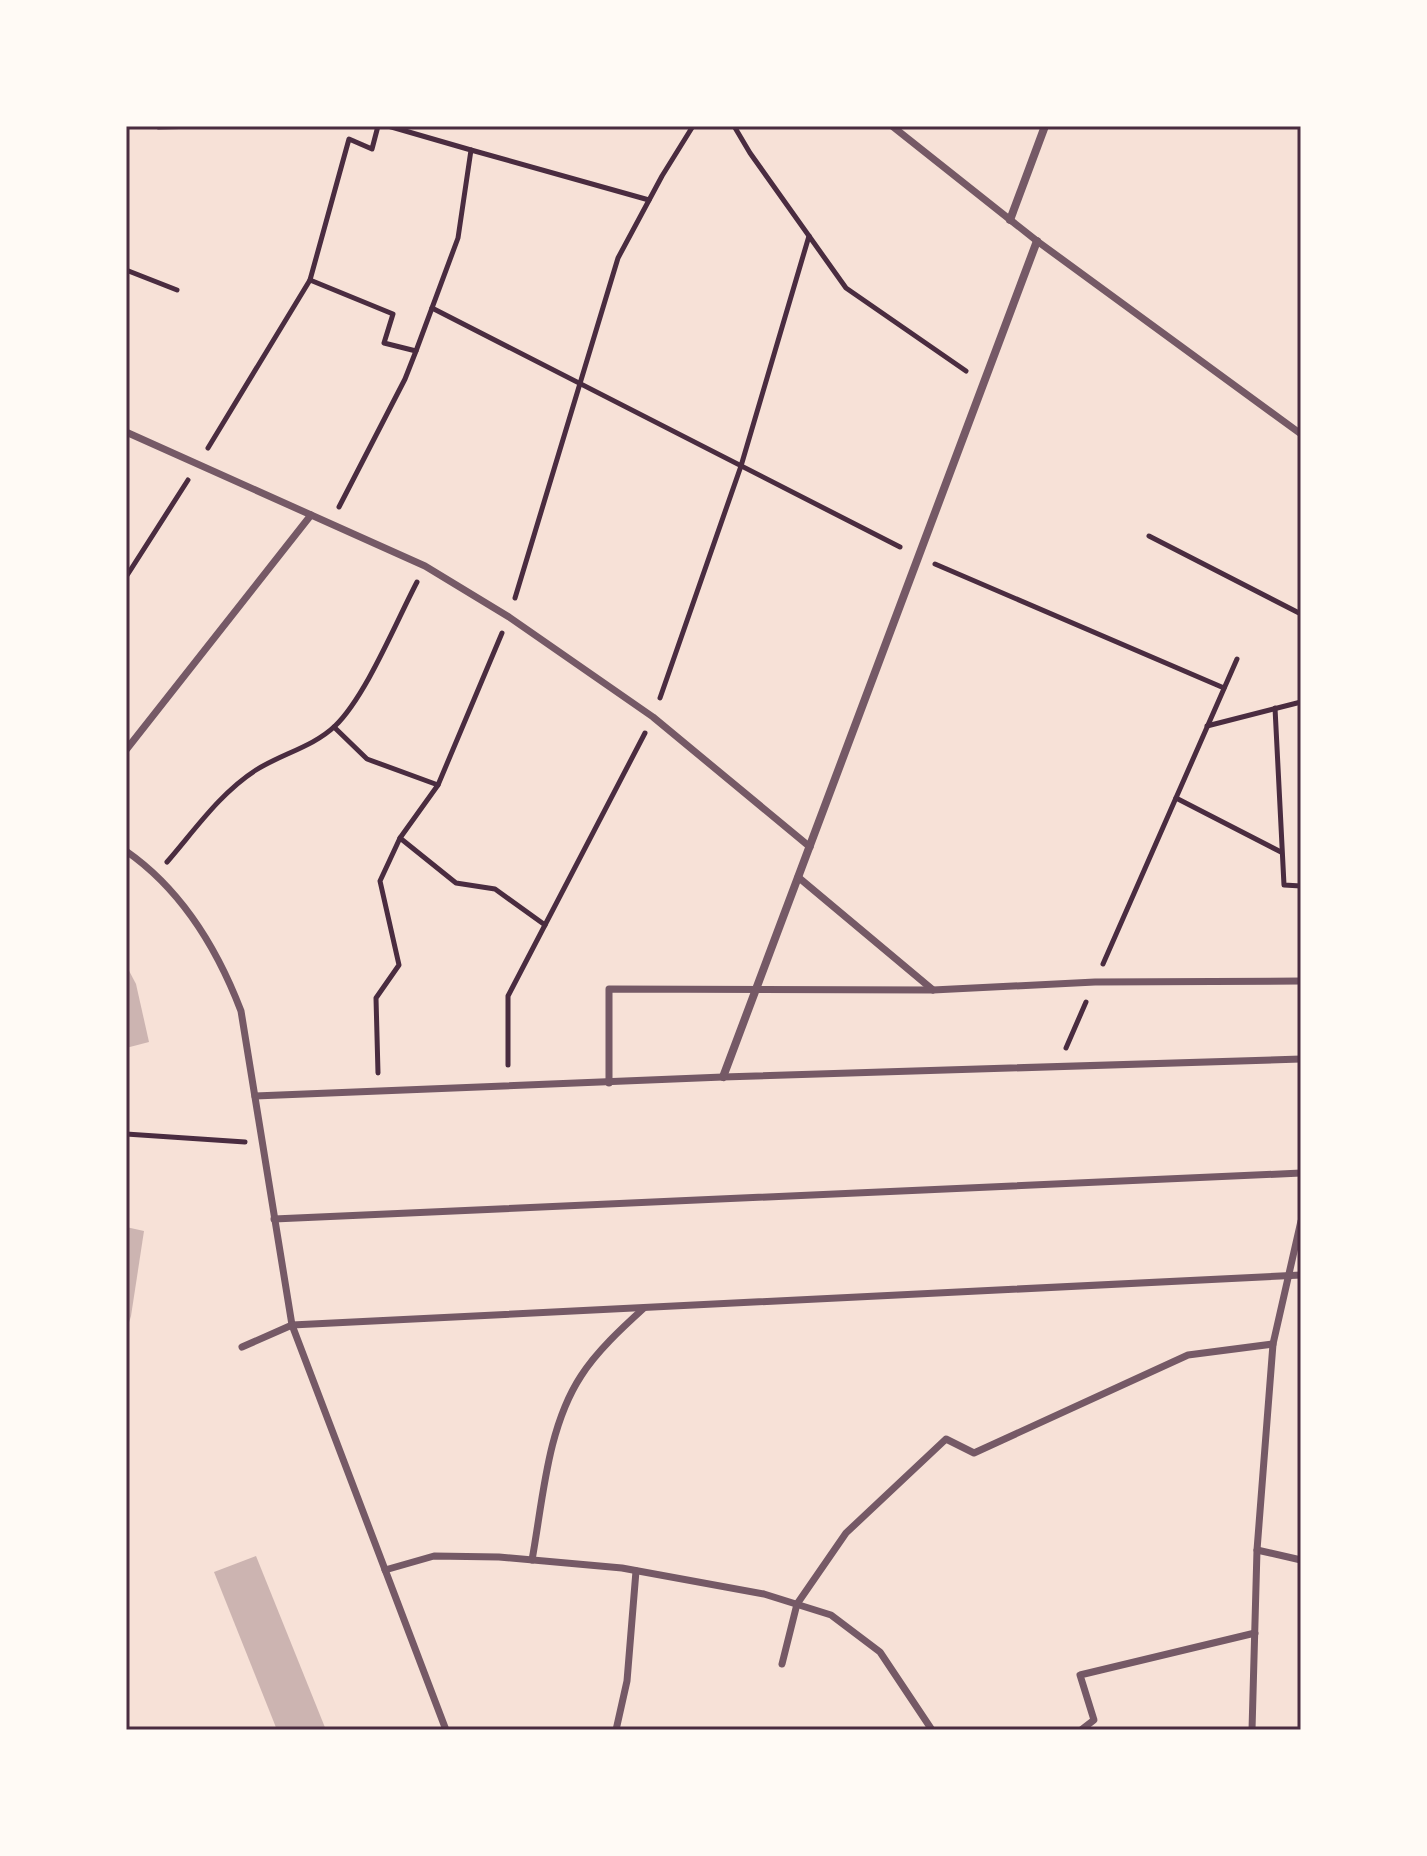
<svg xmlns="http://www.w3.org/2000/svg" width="1427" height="1856" viewBox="0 0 1427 1856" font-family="Roboto,sans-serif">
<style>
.building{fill:#ccb4b1}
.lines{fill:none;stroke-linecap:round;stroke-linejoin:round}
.path{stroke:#4a2c40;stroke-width:5}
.pedestrian{stroke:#755966;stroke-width:7}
.minor{stroke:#755966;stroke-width:8}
.neatline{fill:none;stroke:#4a2c40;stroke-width:3}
</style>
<rect width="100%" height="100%" fill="#f7e1d7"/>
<g class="building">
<path d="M126,965L136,984L149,1042L126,1048Z"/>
<path d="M126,1227L144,1231L131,1316L127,1329Z"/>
<path d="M256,1556L326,1730H277L214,1572Z"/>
</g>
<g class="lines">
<g class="path">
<path d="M378,126L372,149L349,139L310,280L393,314L384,343L416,351"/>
<path d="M734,126L750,153L846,288L966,371"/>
<path d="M158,127L201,126"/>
<path d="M471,150L649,200"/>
<path d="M126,270L177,290"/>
<path d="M432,308L900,547"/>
<path d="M208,448L310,280"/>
<path d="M339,507L405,379L416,351L458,238L471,150L388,126"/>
<path d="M1149,536L1301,614"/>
<path d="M935,564L1224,688"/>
<path d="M126,577L188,480"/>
<path d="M515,598L618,258L662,176L693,126"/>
<path d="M660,698L741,466L809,236"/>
<path d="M1275,708L1284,885L1301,886"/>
<path d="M1207,726L1301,702"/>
<path d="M334,727L367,759L438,785"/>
<path d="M1176,798L1281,852"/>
<path d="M400,838L456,883L495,889L545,925"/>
<path d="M167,862C194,831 220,793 256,770C281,754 313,747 335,726C366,696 396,622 417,582"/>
<path d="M1103,964L1237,659"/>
<path d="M1066,1048L1086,1002"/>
<path d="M508,1065V996L645,733"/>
<path d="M378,1073L376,998L399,965L380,881L400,838L438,785L502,633"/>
<path d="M126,1134L245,1142"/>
</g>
<g class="pedestrian">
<path d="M892,126L1037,241L1301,434"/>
<path d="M126,432L425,566L509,617L653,717L810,847"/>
<path d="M126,750L311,515"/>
<path d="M126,851C182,890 217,948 241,1011L292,1325L446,1730"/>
<path d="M798,877L933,990"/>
<path d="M609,1083V989L933,990L1095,982L1301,981"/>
<path d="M255,1096L723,1077L1301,1059"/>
<path d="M274,1219L1301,1173"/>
<path d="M242,1347L292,1325L1301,1275"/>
<path d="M1257,1550L1301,1560"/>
<path d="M532,1560C543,1500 547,1428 581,1376C597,1351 622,1328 644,1308"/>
<path d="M385,1570L434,1556L499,1557L622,1568L764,1594L831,1615L880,1652L932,1730"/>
<path d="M782,1664L797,1604L846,1533L946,1439L974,1453L1188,1355L1273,1344"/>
<path d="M616,1730L627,1681L636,1571"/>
<path d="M1081,1730L1094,1720L1080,1675L1255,1633"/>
<path d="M1252,1730L1257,1550L1273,1344L1301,1221"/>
</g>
<g class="minor">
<path d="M1010,220L1045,126"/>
<path d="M723,1077L1037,241"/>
</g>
</g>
<rect width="1427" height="1856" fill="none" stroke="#fffaf5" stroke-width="256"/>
<rect x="128" y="128" width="1171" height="1600" class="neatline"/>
</svg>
